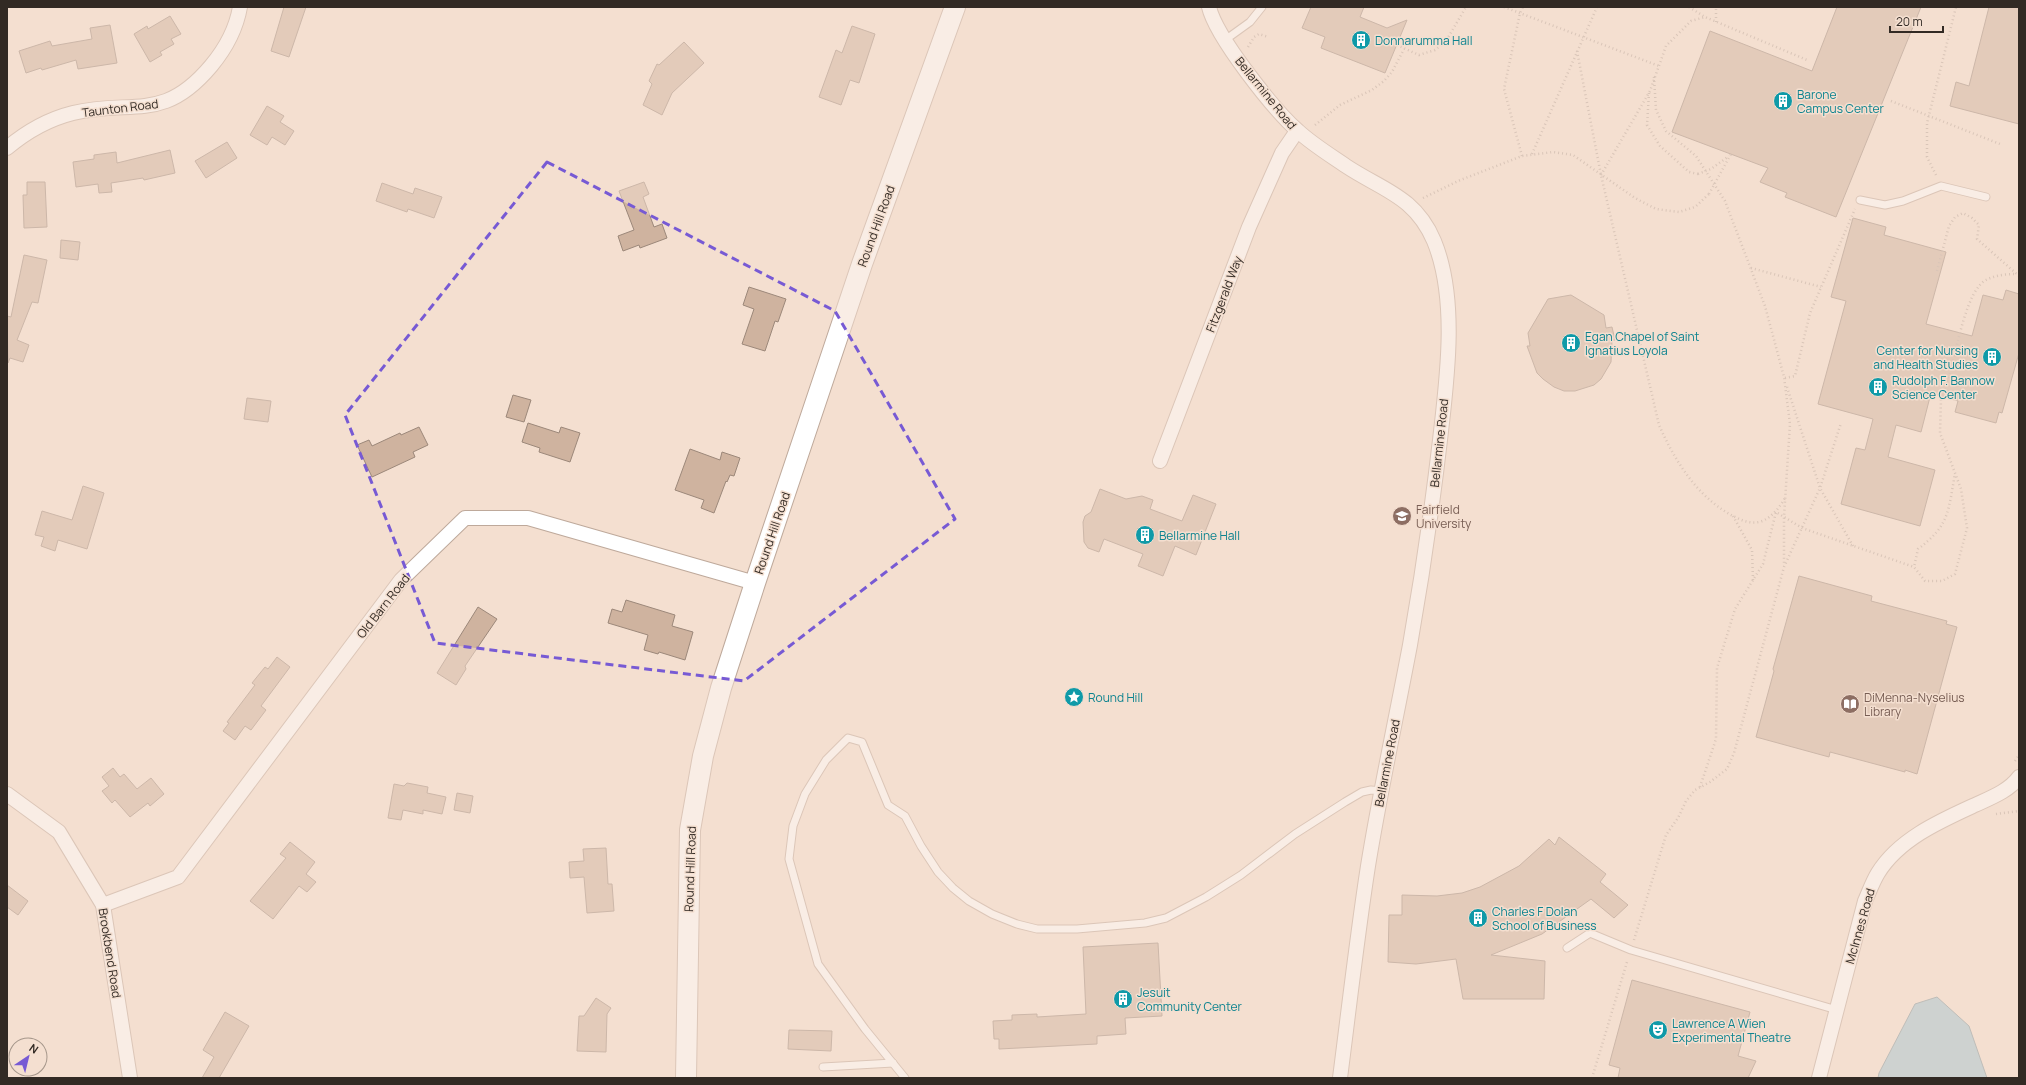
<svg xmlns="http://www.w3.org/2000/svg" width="2026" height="1085" viewBox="0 0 2026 1085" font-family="Manrope,sans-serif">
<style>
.water{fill:#9fc3d0;stroke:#7e959c}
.building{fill:#cfb39f;stroke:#9c887a}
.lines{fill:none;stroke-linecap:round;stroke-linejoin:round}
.lane-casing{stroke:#bea99b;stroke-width:9}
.street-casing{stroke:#bea99b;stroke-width:16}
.secondary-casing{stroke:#bea99b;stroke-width:22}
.path{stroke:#b9a89c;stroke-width:2.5;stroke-dasharray:1 3;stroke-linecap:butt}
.lane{stroke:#fff;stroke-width:7}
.street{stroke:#fff;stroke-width:14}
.secondary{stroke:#fff;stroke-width:20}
.path-bridge{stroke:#b9a89c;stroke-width:2.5;stroke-dasharray:1 3;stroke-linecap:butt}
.marked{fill:none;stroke:#775ad4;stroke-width:3;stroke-dasharray:8 5;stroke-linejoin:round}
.labels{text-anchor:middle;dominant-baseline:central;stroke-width:3;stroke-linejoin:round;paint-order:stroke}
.culture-label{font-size:12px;fill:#0d838f;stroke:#f4dfd0;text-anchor:start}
.street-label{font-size:12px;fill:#322a24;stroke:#f4dfd0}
.education-label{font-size:12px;fill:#785e54;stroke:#f4dfd0;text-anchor:start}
</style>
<rect width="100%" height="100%" fill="#f4dfd0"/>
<path class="water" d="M1937,997L1969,1026L1987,1078H1878L1879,1073L1915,1004Z"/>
<g class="building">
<path d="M284,7H306L289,57L271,51Z"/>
<path d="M1311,7H1364L1360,17L1387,28L1407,20L1385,73L1321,48L1325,37L1302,28Z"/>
<path d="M1837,7H1921L1836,217L1785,197L1787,193L1760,182L1768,168L1672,132L1710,31L1812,71Z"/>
<path d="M1989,7H2019V124L1950,106L1956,82L1969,86Z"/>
<path d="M170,16L181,34L171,39L174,44L160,52L162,55L150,62L134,34L147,26L148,29Z"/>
<path d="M110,25L117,63L78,69L76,60L42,70L41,68L26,73L19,51L50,41L52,46L92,39L90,28Z"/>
<path d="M852,26L875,34L859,83L850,80L841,105L819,97L836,50L842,53Z"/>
<path d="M684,42L704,63L672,93L662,115L643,105L652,84L649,81L657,64L659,65Z"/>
<path d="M267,106L284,116L280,122L294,131L285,145L272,137L267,145L250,135Z"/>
<path d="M227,142L237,158L206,178L195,161Z"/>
<path d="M170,150L175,173L144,180L143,178L111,183L112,192L99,193L98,184L76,187L73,162L94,159V155L116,152L117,163Z"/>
<path d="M27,182H45L47,227L24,228L23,195H27Z"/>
<path d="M644,182L649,194L643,197L654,227L662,224L667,238L640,248L639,245L623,251L618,236L634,230L619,191Z"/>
<path d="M382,183L413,194L415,188L442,197L434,218L408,209L407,212L376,201Z"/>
<path d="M1853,218L1886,227L1884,235L1946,252L1926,324L1972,336L1983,295L2003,300L2006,290L2019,294V353L2002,413L1999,412L1996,423L1955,412L1958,401L1931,393L1921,432L1896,425L1888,457L1935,470L1920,526L1841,504L1856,448L1865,450L1873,419L1818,404L1846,301L1831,297Z"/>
<path d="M61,240L80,242L78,260L60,258Z"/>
<path d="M24,255L47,260L38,303L32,302L17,340L29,345L23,362L10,358L8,363L7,316L11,317Z"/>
<path d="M749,287L786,299L778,322L775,321L765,351L742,344L754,309L743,305Z"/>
<path d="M1571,295L1604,315L1606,328L1612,327L1615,340H1612L1611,362L1601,379L1594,385L1575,391H1564L1554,387L1543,379L1537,373L1527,346H1530L1528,333L1548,299Z"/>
<path d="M513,395L531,400L524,422L506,417Z"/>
<path d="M247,398L271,401L268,422L244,419Z"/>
<path d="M528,423L559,433L561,427L580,433L570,462L539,452L540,448L522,442Z"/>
<path d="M419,427L428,445L413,452L415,457L372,477L357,445L369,440L372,446L400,433L401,435Z"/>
<path d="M690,449L720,460L722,452L740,458L734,476L730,475L727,482L726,481L714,513L701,508L704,500L675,490Z"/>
<path d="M83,486L104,493L87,549L58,540L55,551L41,546L44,537L35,535L42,511L72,520Z"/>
<path d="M1100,489L1126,499L1142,496L1153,500L1150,509L1182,521L1193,495L1216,504L1196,555L1175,546L1163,576L1138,566L1143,554L1104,539L1099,552L1088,548L1084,542L1083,522L1085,516L1091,512Z"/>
<path d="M1799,576L1872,596L1871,601L1947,621L1946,624L1957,627L1917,774L1905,770V772L1830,752L1829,757L1756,737L1774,671L1773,669Z"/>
<path d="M626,600L675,615L672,626L693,632L685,660L659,652L658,654L644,650L648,635L608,623L612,609L622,612Z"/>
<path d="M478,607L497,619L465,666L466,669L456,685L437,673Z"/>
<path d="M277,657L290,667L261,706L266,710L251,730L245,726L235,740L223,731L229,723L227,722L255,685L252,683L265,667L268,669Z"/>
<path d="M113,768L120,777L124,774L137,789L151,778L164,794L150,806L148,803L130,817L115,800L112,803L102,791L109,786L102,777Z"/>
<path d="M407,783L428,787L427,793L446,797L442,814L423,810V814L403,810L401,820L388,818L394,784L404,786Z"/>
<path d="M457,793L473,796L470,813L454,810Z"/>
<path d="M1559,837L1606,874L1600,882L1628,905L1614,918L1591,899L1542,934L1491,955L1545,961L1544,999H1463L1456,959L1416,964L1388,962L1389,915H1402V895L1437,896L1462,893L1480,887L1519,866L1549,839L1555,845Z"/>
<path d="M290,842L315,862L306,874L316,882L307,892L299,886L273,919L250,901L286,858L280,854Z"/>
<path d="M606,848L608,884H612L614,911L587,913L584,877L570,878L569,862L584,861L583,849Z"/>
<path d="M7,885L28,901L18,915L7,907Z"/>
<path d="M1158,943L1162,1016L1125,1018L1126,1034L1097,1036V1044L999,1049V1039H994L993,1021L1012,1020V1015L1037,1014V1017L1086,1014L1083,947Z"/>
<path d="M1632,980L1750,1012L1738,1056L1756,1061L1748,1078H1618L1620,1068L1609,1065Z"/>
<path d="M596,998L611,1008L607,1014L606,1052L577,1051L579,1016H584Z"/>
<path d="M225,1012L249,1026L219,1078H202L214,1057L203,1050Z"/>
<path d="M789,1030L832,1031L831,1051L788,1049Z"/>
</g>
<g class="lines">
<g class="lane-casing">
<g id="lane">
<path d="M1225,40L1250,22L1262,7"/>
<path d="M1860,200L1885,205L1903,201L1941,186L1986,197"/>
<path d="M1567,948L1590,933L1631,950L1837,1010"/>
<path d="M823,1067L893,1063"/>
<path d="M905,1078L865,1029L818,964L789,859L793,826L805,794L826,760L848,738L862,742L888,805L905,816L921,846L938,872L953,888L969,901L992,914L1017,924L1037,929H1077L1145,923L1166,918L1206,897L1241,875L1295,834L1345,802L1362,792L1371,790L1382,791"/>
</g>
</g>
<g class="street-casing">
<g id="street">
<path d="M1209,7C1216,37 1274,110 1298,131C1312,144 1330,155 1346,166C1382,190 1415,196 1434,241C1458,299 1447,379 1440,440C1432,509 1422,577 1410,645C1396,719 1380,792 1368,866C1357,937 1349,1008 1340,1078"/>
<path d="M7,148C26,132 49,119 73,113C134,99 163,123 211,66C226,48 236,30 240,7"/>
<path d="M1160,461L1249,227L1282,153L1297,131"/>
<path d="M7,794L59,832L103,905L130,1078"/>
<path d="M103,905L178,877L401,580L465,518H528L755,583"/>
<path d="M1819,1078L1865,901C1869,892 1873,881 1878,873C1899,839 1940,821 1975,805C1990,798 2009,791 2019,777"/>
</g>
</g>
<g class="secondary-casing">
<path id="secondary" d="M686,1078L690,830L703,756L721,688L755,583L862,264L955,7"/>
</g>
<g class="path">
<path d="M1504,7L1659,66"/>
<path d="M1689,7L1705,17"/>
<path d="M1716,22V7"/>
<path d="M1397,45L1419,55L1435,50L1446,41L1466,7"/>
<path d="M1248,47L1254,37L1259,34L1268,37"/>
<path d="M1577,51L1601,175L1659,425C1675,461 1697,497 1733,516C1741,520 1749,524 1759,522C1771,519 1779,508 1785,498"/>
<path d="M1654,77L1656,110L1666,131L1696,156L1725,201L1765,306L1784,377L1790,424L1784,517V565"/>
<path d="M1649,93L1647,125L1660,146L1689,172L1698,174"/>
<path d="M1891,101L2000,144"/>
<path d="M1315,125L1340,105L1372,90L1384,81L1392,72L1404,49"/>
<path d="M1532,154L1597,7"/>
<path d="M1522,156L1504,89L1520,13L1523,7"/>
<path d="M1601,175L1650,91L1666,46L1691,21L1705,17L1807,60"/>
<path d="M1936,175L1927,157V123L1956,7"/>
<path d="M1423,198L1458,181L1522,156L1553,152L1573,155L1635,198L1656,209L1679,212L1695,207L1709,194"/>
<path d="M1751,268L1821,287"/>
<path d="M1937,271L1949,226L1955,217L1963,213L1972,218L1979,225L1977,239L2019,276"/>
<path d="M1952,364C1958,344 1967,290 1986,280C1995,275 2007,274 2017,274"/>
<path d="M1950,373L1941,399L1940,433L1961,489L1967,528L1955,574L1942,581H1925L1914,567L1918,549C1950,525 1948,511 1955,474"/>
<path d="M1785,378L1795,376L1810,313L1855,209"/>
<path d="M1787,387L1820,488L1853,546"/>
<path d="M1733,516L1752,550L1753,580"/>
<path d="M2015,761L2019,755"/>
<path d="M1700,787L1716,739L1717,668L1735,609L1763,564L1776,512L1802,528L1914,567"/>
<path d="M1996,814L2019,811"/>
<path d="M1634,940L1666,835L1678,818L1686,801L1695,790L1710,782L1727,769L1734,753L1784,567L1820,488L1841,423"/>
<path d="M1592,1078L1627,962"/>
</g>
<use href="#lane" class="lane"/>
<use href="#street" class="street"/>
<use href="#secondary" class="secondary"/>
<g class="path-bridge">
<path d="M1698,174L1711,169L1729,156"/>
<path d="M1709,194L1731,154"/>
</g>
</g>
<path d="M0 0H2026V1085H0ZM547,162L835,311L955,519L744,681L435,643L345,415Z" fill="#f4dfd0" fill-opacity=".55" fill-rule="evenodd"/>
<path class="marked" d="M547,162L835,311L955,519L744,681L435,643L345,415Z"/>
<defs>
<g id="building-disc" transform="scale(1)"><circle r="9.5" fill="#0f9aa8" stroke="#f4dfd0"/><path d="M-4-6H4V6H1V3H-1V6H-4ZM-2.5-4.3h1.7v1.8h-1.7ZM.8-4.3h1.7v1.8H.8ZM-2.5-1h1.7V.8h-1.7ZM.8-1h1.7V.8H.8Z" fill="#fff"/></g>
<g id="university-disc" transform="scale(1)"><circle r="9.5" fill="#8d6e63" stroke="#f4dfd0"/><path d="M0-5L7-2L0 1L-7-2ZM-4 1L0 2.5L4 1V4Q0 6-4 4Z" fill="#fff"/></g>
<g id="sight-disc" transform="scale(1)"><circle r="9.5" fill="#0f9aa8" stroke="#f4dfd0"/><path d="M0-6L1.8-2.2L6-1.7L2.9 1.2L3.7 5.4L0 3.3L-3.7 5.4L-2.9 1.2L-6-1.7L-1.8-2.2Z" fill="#fff"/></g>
<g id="library-disc" transform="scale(1)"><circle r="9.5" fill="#8d6e63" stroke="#f4dfd0"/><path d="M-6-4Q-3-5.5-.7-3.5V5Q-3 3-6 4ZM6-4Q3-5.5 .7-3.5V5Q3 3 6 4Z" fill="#fff"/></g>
<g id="theatre-disc" transform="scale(1)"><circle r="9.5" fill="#0f9aa8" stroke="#f4dfd0"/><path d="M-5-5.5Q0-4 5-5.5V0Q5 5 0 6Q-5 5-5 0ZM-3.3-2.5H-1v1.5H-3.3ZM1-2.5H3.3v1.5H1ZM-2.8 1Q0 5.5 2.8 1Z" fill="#fff"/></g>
</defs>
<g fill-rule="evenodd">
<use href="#building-disc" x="1361" y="40"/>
<use href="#building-disc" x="1783" y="101"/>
<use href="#building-disc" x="1571" y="343"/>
<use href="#building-disc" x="1992" y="357"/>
<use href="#building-disc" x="1878" y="387"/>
<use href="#university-disc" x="1402" y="516"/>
<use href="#building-disc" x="1145" y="535"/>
<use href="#sight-disc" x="1074" y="697"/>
<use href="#library-disc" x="1850" y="704"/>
<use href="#building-disc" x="1478" y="918"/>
<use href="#building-disc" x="1123" y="999"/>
<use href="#theatre-disc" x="1658" y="1030"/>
</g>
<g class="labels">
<g class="culture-label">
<text x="1375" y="40">Donnarumma Hall</text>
<text x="1797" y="94">Barone<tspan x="1797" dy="14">Campus Center</tspan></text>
<text x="1585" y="336">Egan Chapel of Saint<tspan x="1585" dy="14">Ignatius Loyola</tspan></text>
<text x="1978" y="350" text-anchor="end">Center for Nursing<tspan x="1978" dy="14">and Health Studies</tspan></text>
<text x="1892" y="380">Rudolph F. Bannow<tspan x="1892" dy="14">Science Center</tspan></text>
<text x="1159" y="535">Bellarmine Hall</text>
<text x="1088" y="697">Round Hill</text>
<text x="1492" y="911">Charles F Dolan<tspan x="1492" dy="14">School of Business</tspan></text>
<text x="1137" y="992">Jesuit<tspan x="1137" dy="14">Community Center</tspan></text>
<text x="1672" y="1023">Lawrence A Wien<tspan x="1672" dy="14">Experimental Theatre</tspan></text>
</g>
<g class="street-label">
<text transform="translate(1266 93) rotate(51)">Bellarmine Road</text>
<text transform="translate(120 108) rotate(-7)">Taunton Road</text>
<text transform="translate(876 226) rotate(-70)">Round Hill Road</text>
<text transform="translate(1224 294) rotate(-69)">Fitzgerald Way</text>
<text transform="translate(1439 443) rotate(-84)">Bellarmine Road</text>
<text transform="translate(772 533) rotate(-71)">Round Hill Road</text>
<text transform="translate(383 606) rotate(-52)">Old Barn Road</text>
<text transform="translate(1387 763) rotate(-79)">Bellarmine Road</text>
<text transform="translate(690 869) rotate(-88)">Round Hill Road</text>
<text transform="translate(1860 926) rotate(-74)">McInnes Road</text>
<text transform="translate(110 953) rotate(81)">Brookbend Road</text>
</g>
<g class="education-label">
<text x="1416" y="509">Fairfield<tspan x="1416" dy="14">University</tspan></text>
<text x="1864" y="697">DiMenna-Nyselius<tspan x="1864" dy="14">Library</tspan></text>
</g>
</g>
<rect width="2026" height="1085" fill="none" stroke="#322a24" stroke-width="16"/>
<g transform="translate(28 1057) rotate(35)"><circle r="19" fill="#f4dfd0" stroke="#a6978b"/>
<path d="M0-3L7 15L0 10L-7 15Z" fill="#775ad4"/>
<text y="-6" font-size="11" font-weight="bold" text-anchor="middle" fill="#322a24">N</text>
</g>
<path d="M1890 26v6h53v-6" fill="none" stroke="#322a24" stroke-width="2"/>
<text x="1896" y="26" font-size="12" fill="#322a24" stroke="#f4dfd0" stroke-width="3" paint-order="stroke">20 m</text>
</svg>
